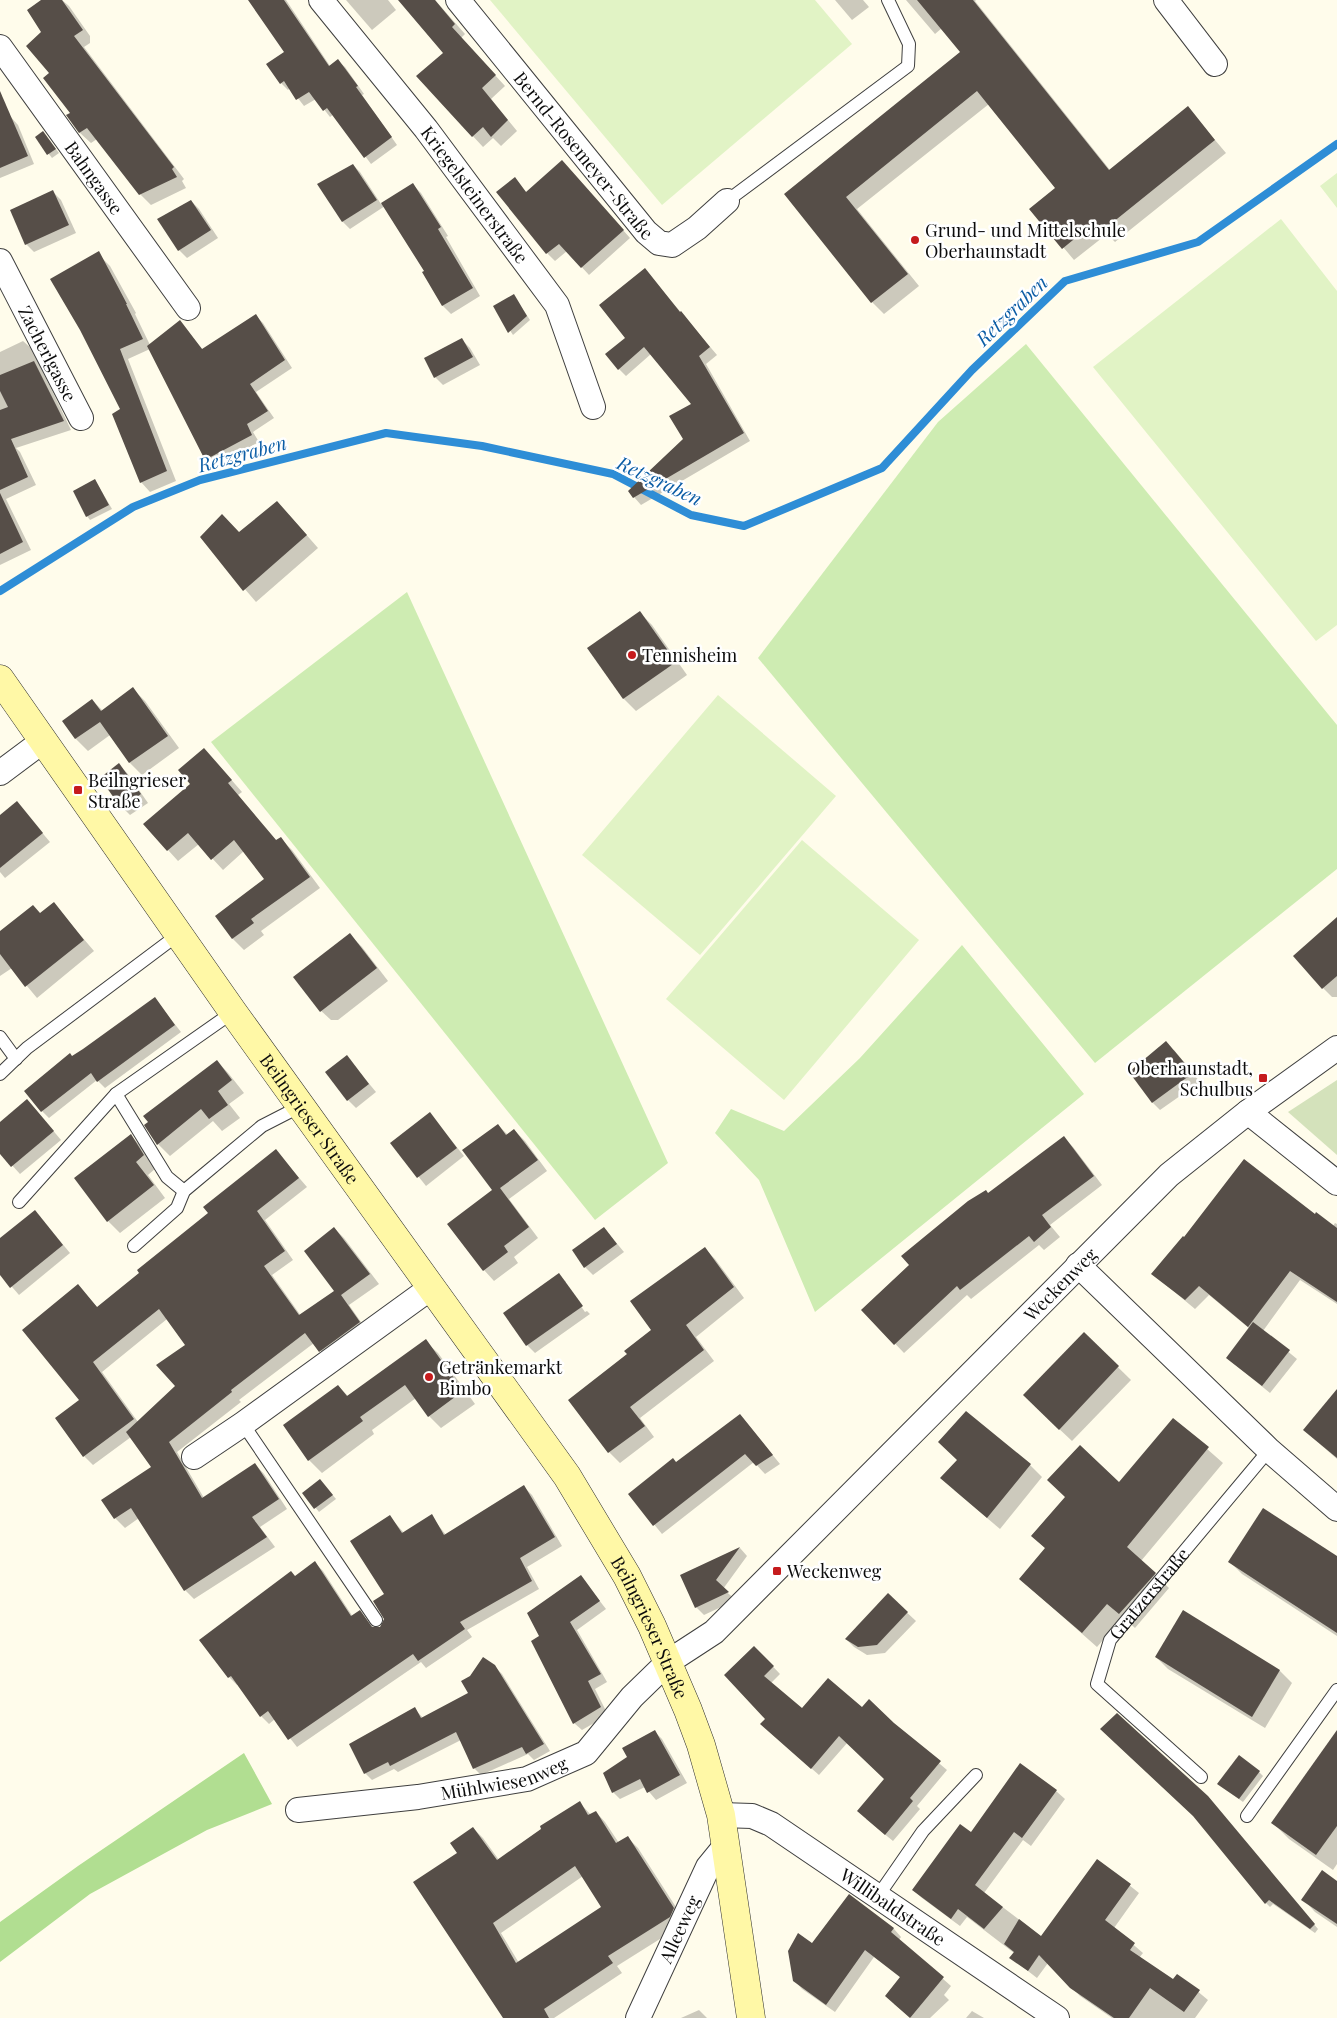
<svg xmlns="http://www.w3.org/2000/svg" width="1337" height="2018" viewBox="0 0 1337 2018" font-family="'Playfair Display',serif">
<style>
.green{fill:#ceecb2}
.forest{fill:#b1de91}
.cemetery{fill:#d4e2bb}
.pitch{fill:#e1f3c5}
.shadow{fill:#0003;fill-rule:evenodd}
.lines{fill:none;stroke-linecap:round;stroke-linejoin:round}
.stream{stroke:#2e8dd6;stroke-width:8}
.building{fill:#564e48;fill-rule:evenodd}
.service-casing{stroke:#3f3f3f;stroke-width:14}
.minor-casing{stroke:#3f3f3f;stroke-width:26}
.secondary-casing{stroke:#2e2e2e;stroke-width:29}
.service{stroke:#fff;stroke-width:12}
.minor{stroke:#fff;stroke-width:24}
.secondary{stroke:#fff8a6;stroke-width:28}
.poi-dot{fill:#c51b1d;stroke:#fff;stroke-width:2}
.labels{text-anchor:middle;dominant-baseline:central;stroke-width:5;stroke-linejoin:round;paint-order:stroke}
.street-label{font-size:18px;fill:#0c0c0c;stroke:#fff}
.poi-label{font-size:18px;fill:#0c0c0c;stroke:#fff;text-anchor:start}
.water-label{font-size:19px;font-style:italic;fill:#0d5ea6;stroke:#fff}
</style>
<rect width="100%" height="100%" fill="#fffceb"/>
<g class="green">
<path d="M1026,344L1337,725V869L1095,1063L758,658L938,422Z"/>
<path d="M407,592L668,1163L595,1220L211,742Z"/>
<path d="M962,945L1084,1094L815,1312L759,1180L715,1133L731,1109L784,1131L860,1058Z"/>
</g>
<path class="forest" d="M244,1753L272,1804L207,1830L90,1894L0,1962V1922L78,1866Z"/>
<path class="cemetery" d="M1337,1080V1155L1288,1112Z"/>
<g class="pitch">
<path d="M490,0H815L852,44L662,205Z"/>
<path d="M1337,173V208L1320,186Z"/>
<path d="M1281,219L1337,291V625L1316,641L1093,367Z"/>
<path d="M718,695L836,796L700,955L582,855Z"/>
<path d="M802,840L919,940L784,1100L666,999Z"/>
</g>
<g class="shadow">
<path d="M43,0H62L69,6L90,36V43L84,47L184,179L182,181L186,188L151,205L140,194L97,139L91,143L80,133L68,116L72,113L51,73L43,32Z"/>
<path d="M249,0H286L330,66L338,61L345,67L364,94L362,95L397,145L371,164L334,114L330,117L316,99L304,106L290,88L288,90L281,83L286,52Z"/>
<path d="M346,0H388L396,10L372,30Z"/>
<path d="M416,0H435L465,34L461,38L505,86L491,99L517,131L501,146L493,138L483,147L418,77L445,54Z"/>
<path d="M835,0H863L869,7L852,20Z"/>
<path d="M906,0H976L975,1L1110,170L1188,108L1226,153L1115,242L1107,234L1074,260L1031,209L1056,188L989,104L857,209L919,286L884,314L872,302L785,194L962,53L942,28L935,34Z"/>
<path d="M0,105L18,125L34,164L0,178Z"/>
<path d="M43,132L59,153L52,158L36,137Z"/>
<path d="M353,165L360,172L381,204L413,185L421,193L448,236L446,237L480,296L451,314L443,306L424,273L426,272L385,206L350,229L343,222L319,184Z"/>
<path d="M569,169L630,238L589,275L567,251L555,261L547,253L514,179L527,193Z"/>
<path d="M53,192L61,200L76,233L34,252L26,244Z"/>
<path d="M191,201L199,209L218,238L187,258L179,250L159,219Z"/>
<path d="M100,256L110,266L136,313L135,314L150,345L180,322L203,350L256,316L263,323L292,368L256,392L274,418L253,432L259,442L214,466L206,459L150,349L128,359L176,481L150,492L141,482L122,410Z"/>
<path d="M645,270L717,355L706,364L750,441L641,505L634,497L684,439L693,404L651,354L626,376L619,369Z"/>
<path d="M514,296L530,320L513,335L495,307Z"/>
<path d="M462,340L470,348L480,365L443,385L435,377Z"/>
<path d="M23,341L32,349L71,430L16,448L20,452L36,485L6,499L31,550L0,565V352Z"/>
<path d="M95,480L112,509L90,520L87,516Z"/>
<path d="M289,515L318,548L256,602L201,538L240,533Z"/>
<path d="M640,613L652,625L687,675L636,711L624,699L589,649Z"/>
<path d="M133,689L145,701L179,748L142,775L130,763L110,735L88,751L76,739L64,721L92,700L103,711Z"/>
<path d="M215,761L242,792L238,795L277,841L281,839L292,850L320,888L261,931L264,935L244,950L233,939L216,916L266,879L244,851L223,870L199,844L178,861L168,850L191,784Z"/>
<path d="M119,765L127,773L148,803L130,815L122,807Z"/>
<path d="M17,803L50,842L5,878L0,872V817Z"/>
<path d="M53,903L94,951L37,998L12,968L0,976V932L40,914Z"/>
<path d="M1337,919V997H1332L1319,984Z"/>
<path d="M350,935L362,947L388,981L338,1020H331L318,1008Z"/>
<path d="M155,999L181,1032L105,1088L97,1080L49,1118L42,1111L73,1057Z"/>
<path d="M1174,1050L1200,1082L1160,1110L1153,1103Z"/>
<path d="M347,1057L376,1092L356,1108L348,1100Z"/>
<path d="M217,1061L229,1074L244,1093L229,1104L240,1118L222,1131L213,1121L170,1156L158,1144Z"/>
<path d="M35,1109L61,1140L20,1174L0,1152V1124Z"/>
<path d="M430,1114L464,1156L426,1186L392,1143Z"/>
<path d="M498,1125L508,1135L514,1130L525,1141L547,1171L509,1199L538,1238L514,1257L518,1263L494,1281L484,1270L494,1191Z"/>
<path d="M131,1136L143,1148L156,1168L148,1175L165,1198L120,1233L108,1221Z"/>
<path d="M1064,1138L1073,1147L1102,1185L1050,1225L1060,1237L1044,1250L1039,1245L971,1299L967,1295L904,1353L863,1310L989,1194Z"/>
<path d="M276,1151L307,1187L265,1220L293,1260L272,1275L301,1316L336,1291L334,1228L344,1238L379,1284L349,1305L368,1332L329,1360L314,1343L239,1400L241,1402L177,1452L204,1498L255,1464L264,1474L287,1509L260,1527L275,1547L194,1599L185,1590L139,1518L125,1528L115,1518L103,1500L152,1467L131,1437L93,1465L84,1456L78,1286L98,1308L210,1213ZM167,1319L187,1345L177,1386L138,1422L102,1372Z"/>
<path d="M35,1211L70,1253L19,1295L0,1273V1239Z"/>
<path d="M1315,1216L1333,1226L1335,1223L1337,1224V1304L1300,1280L1263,1331L1297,1359L1270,1393L1227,1358L1250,1329L1209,1295L1195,1309L1153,1274Z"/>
<path d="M604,1228L624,1252L593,1275L585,1267Z"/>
<path d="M705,1249L715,1259L744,1298L696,1337L714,1361L640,1418L654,1437L620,1463L609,1452L570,1400L629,1355L653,1330Z"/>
<path d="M559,1275L566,1282H564L585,1312L587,1311L590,1314L535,1353L527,1345L505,1314Z"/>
<path d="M1084,1334L1131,1380L1072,1441L1037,1408Z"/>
<path d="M425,1341L438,1353L475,1404L441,1428L429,1416L416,1398L372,1430L374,1434L322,1473L309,1460L284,1426L338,1386L349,1397Z"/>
<path d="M1337,1391V1459L1304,1430Z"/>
<path d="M740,1415L780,1464L765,1474L754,1462L662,1534L629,1494L677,1464Z"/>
<path d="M1173,1419L1223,1463L1141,1561L1169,1588L1135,1628L1123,1617L1097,1647L1020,1579L1046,1549L1032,1535L1066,1497L1119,1484Z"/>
<path d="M958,1460L1030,1465L1042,1477L1000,1529L954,1490Z"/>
<path d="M320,1480L336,1499L319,1512L304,1493Z"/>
<path d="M524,1487L532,1495L562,1546L527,1567L539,1589L467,1630L472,1637L426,1668L421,1662L297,1747L275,1719L269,1724L261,1716L238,1684L237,1685L229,1677L295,1577L315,1563L323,1571L353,1617L360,1612L374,1628H381L385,1619L390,1517L404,1533L431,1516L446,1535Z"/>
<path d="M740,1548L747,1556L723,1589L736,1600L704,1615L696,1607L682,1576Z"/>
<path d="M1337,1558V1636L1242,1574L1230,1562Z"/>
<path d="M581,1577L606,1609L577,1630L607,1682L595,1689L608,1715L582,1730L574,1723L541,1636Z"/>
<path d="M888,1595L916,1621L885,1653L867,1655L854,1647L846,1639Z"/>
<path d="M1184,1612L1280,1671L1292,1683L1265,1728L1168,1669L1156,1657Z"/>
<path d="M762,1655L780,1674L771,1683L802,1710L862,1709L893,1724L947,1770L917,1806L920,1809L893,1841L866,1819L886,1779L848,1742L819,1775L761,1724L766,1719Z"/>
<path d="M494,1666L502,1674L550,1751L534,1760L528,1754L481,1775L474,1768L461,1740L398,1772L394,1769L372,1780L365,1773L414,1708L423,1718L470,1694Z"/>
<path d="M654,1731L662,1739L687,1783L656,1800L645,1787L620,1799L613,1792L629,1758Z"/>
<path d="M1337,1732V1864L1333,1870L1289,1839L1273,1823Z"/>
<path d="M1259,1772L1263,1776L1243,1802L1222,1787Z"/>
<path d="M1056,1791L1065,1799L1031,1846L1023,1840L984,1893L1042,1937L1098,1860L1139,1893L1114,1928L1143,1953L1139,1958L1173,1981L1178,1975L1208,2000L1195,2018H1112L1080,1996L1048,1963L1037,1978L1011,1958L1014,1953L967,1917L960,1926L922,1898L913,1890L971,1834Z"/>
<path d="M579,1802L591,1815L596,1812L605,1822L619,1843L628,1838L638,1848L683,1918L679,1927L617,1966L622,1973L554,2018H505L458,1853L473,1828L483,1838L499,1860ZM583,1876L603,1907L519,1963L501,1933Z"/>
<path d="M1212,1802L1318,1929L1315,1933L1273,1904L1270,1907L1266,1903Z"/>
<path d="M1337,1894V1927L1315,1912L1303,1899Z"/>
<path d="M849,1895L894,1929L901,1937L899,1940L951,1986L944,1995L949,2000L930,2018H911L894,2004L901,1978L874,1957L835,2012L802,1989L794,1980L813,1944Z"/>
<path d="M699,2010L707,2018H681Z"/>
<path d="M972,2011L984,2018H966Z"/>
</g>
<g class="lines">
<path class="stream" d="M0,591L133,507L200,480L386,433L482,446L613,474L691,515L744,526L882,468L972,370L1065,281L1198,242L1337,144"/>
</g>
<g class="building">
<path d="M41,0H62L83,30L74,36L174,167L172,169L177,177L139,195L87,128L79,133L66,115L70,113L43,78L49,73L26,46L41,32L27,10Z"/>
<path d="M248,0H284L329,66L338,59L358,86L356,87L392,137L364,158L327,108L323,111L309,92L296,100L284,81L280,84L266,64L284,52Z"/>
<path d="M398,0H435L455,24L452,27L496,75L482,88L508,120L491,137L483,127L472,137L416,76L443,53Z"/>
<path d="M917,0H973L1109,170L1188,106L1215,140L1102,231L1095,222L1062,249L1029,209L1055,188L977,91L846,197L908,274L871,303L784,194L960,52Z"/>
<path d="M0,91L28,156L0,168Z"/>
<path d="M43,131L56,149L47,155L35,137Z"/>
<path d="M562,160L624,230L581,268L559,244L546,254L496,192L515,177L526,192Z"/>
<path d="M353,164L377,200L342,222L317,184Z"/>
<path d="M413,183L441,227L438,229L473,288L442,306L422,272L424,271L381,203Z"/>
<path d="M53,190L69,225L25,245L10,210Z"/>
<path d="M191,200L211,230L178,251L157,219Z"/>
<path d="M99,251L127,304H126L143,339L120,349L167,471L140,483L112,414L120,409L80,330L50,279Z"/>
<path d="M645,268L680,312L681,311L710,347L699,356L744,433L633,498L628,491L683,439L669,416L691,404L644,347L618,370L605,354L625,338L599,305Z"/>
<path d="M514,294L527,316L508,333L493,306Z"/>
<path d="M256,314L285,360L250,384L268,411L247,424L252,435L205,460L147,346L180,320L202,349Z"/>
<path d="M462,338L473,357L434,378L424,358Z"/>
<path d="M34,361L64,421L11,439L28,477L0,490V410L8,407L0,391V375Z"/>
<path d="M95,479L109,505L86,517L73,491Z"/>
<path d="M0,493L23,542L0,554Z"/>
<path d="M277,501L307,535L243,591L200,537L222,514L239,532Z"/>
<path d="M640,611L676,662L623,699L587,648Z"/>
<path d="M133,687L168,736L129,763L100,722L75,739L62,721L92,699L101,711Z"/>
<path d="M204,748L232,780L228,783L276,840L281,837L310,877L251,919L254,923L232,939L215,916L264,879L234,840L211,860L188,833L167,851L143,824L190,784L178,770Z"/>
<path d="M119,763L141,794L121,808L100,778Z"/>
<path d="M17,801L43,833L0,868V815Z"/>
<path d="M54,902L84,940L25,987L0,954V931L33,905L40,913Z"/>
<path d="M1337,917V976L1322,989L1293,956Z"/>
<path d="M350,933L377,968L320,1012L293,977Z"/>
<path d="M155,997L175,1025L97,1082L91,1073L41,1112L24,1091L70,1053L72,1056L83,1049Z"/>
<path d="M1166,1041L1193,1073L1152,1103L1129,1072Z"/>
<path d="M347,1055L369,1084L347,1101L325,1072Z"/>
<path d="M217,1060L232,1080L218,1091L228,1105L209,1119L201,1109L157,1145L144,1125L148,1122L143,1116Z"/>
<path d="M27,1099L54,1131L11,1167L0,1154V1122Z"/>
<path d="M430,1112L457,1148L417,1178L390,1143Z"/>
<path d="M498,1124L506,1135L514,1129L538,1160L500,1188L529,1227L504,1246L508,1252L483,1271L447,1224L492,1190L462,1150Z"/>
<path d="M131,1134L144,1155L136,1162L154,1185L107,1222L74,1178Z"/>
<path d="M1064,1136L1094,1176L1042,1215L1051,1227L1034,1242L1029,1236L960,1290L957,1286L894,1345L861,1310L909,1265L901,1256L968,1201L986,1190L988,1193Z"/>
<path d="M276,1149L299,1178L257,1211L285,1251L264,1266L299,1315L334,1291L304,1251L334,1227L370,1274L341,1295L360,1322L319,1352L305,1333L231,1390L232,1392L169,1442L202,1498L255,1463L279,1499L252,1517L267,1537L184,1591L131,1508L114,1519L101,1500L151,1467L126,1432L175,1386L156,1365L185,1345L159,1309L93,1362L134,1419L83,1457L55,1418L79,1400L22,1330L78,1284L97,1307L139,1273L137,1270L208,1213L203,1207Z"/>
<path d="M1244,1159L1315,1214L1316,1212L1337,1228V1302L1290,1271L1248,1327L1199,1286L1185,1300L1151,1274L1183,1236L1184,1237Z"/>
<path d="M35,1210L63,1245L10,1288L0,1275V1238Z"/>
<path d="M604,1227L617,1244L584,1268L572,1250Z"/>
<path d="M705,1247L734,1287L686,1325L704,1350L630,1407L645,1426L608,1453L568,1400L627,1354L624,1351L651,1330L630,1301Z"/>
<path d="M559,1273L583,1306L526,1346L503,1313Z"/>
<path d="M1253,1322L1290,1350L1262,1386L1226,1358Z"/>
<path d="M1084,1332L1119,1366L1059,1430L1023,1395Z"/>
<path d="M426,1339L463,1391L428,1417L405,1385L360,1417L363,1421L308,1461L283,1425L338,1385L347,1396Z"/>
<path d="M1337,1389V1458L1303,1430Z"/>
<path d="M966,1411L1031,1464L987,1518L940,1478L957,1460L938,1442Z"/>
<path d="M740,1414L773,1455L756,1466L745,1454L653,1526L628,1494L673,1458L676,1462Z"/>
<path d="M1173,1418L1209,1447L1127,1547L1156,1573L1119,1614L1107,1604L1082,1633L1019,1579L1045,1548L1031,1536L1065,1497L1047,1480L1080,1445L1119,1482Z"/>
<path d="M320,1479L333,1495L314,1509L302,1493Z"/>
<path d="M524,1485L555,1537L520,1558L532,1581L460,1622L465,1629L418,1661L413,1654L288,1740L268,1711L260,1717L231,1676L228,1678L199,1640L291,1571L295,1576L315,1561L351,1616L360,1610L372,1627H380L384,1619L373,1601L384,1594L350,1541L390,1515L402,1533L432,1514L444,1535Z"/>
<path d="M1263,1508L1337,1556V1633L1228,1562Z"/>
<path d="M740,1547L716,1580L729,1592L695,1608L680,1575Z"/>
<path d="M581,1575L600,1601L570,1622L601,1674L588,1681L601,1707L573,1724L531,1641L539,1636L527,1613Z"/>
<path d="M888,1593L908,1612L877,1645L858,1647L845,1639Z"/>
<path d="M1183,1610L1280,1670L1252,1717L1155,1657Z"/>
<path d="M754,1646L774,1666L764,1676L802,1708L828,1678L862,1707L869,1699L894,1723L941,1761L910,1798L913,1801L885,1835L857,1811L884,1779L839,1736L811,1769L760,1724L765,1719L724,1675Z"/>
<path d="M483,1657L495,1665L544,1744L526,1754L522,1747L473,1769L456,1732L390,1766L388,1762L364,1774L349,1744L415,1707L421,1718L468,1693L461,1681L470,1676Z"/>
<path d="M1117,1713L1208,1796L1315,1924L1310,1929L1269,1900L1265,1904L1193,1816L1100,1729Z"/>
<path d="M655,1730L680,1775L647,1793L640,1779L612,1793L603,1773L627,1757L622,1748Z"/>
<path d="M1337,1730V1826L1316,1855L1271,1823Z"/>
<path d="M1239,1755L1260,1771L1239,1799L1217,1784Z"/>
<path d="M1020,1763L1057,1790L1022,1838L1014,1832L975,1885L1003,1907L984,1929L958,1909L951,1919L912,1890L960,1824L971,1832Z"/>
<path d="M580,1801L588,1815L596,1811L616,1843L628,1836L674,1908L670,1917L608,1956L613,1963L544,2009L549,2018H503L413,1882L457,1853L450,1843L473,1827L497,1860L541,1829L540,1826ZM575,1866L601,1907L516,1963L493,1923Z"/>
<path d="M1097,1859L1131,1884L1105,1920L1135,1943L1130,1950L1173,1979L1177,1974L1200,1990L1184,2012L1150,1988L1129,2018H1114L1070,1988L1039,1955L1028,1971L1009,1958L1014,1952L1004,1944L1019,1919L1041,1936Z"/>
<path d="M1322,1870L1337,1881V1924L1301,1900Z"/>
<path d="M849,1894L894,1928L891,1932L944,1977L910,2018L885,1996L900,1977L865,1950L826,2005L793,1981L788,1951L798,1933L812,1943Z"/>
</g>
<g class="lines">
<g class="service-casing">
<g id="service">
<path d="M727,201L908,66L909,44L888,0"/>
<path d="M0,1037L16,1059"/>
<path d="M0,1074L27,1048L179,934"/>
<path d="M116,1094L167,1177L184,1191"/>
<path d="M19,1202L116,1094L233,1012"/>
<path d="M134,1246L177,1208L184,1191L262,1126L301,1106"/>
<path d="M243,1424L376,1620"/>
<path id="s1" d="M1201,1777L1097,1684L1110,1640L1269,1450"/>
<path d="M1247,1816L1337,1690"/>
<path d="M878,1896L923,1831L976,1775"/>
</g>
</g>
<g class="minor-casing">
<g id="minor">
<path id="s2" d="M321,0L426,129L557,305L593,407"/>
<path id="s3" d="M458,0L646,232L659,243L672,245L697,228L727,201"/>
<path d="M1166,0L1215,64"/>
<path id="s4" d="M0,47L188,308"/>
<path id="s5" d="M0,261L81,418"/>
<path d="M0,773L43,741"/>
<path d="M1248,1112L1337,1183"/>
<path d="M1078,1265L1269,1450L1337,1509"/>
<path d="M194,1457L243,1424L432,1287"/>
<path id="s6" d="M298,1810L418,1797L527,1779L586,1753L632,1697L668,1662L714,1632L1169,1175L1248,1112L1337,1048"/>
<path id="s7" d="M721,1815L752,1816L771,1824L1057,2018"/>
<path id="s8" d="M638,2018L708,1867L726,1845"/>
</g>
</g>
<g class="secondary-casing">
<g id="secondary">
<path id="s9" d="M0,679L233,1012L567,1476L627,1576L652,1626L688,1710L701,1745L721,1815L751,2018"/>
</g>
</g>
<use href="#service" class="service"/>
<use href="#minor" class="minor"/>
<use href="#secondary" class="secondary"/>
</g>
<g class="poi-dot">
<circle cx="915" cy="240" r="5"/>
<circle cx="632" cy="655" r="5"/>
<rect x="73" y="785" width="10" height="10" rx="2.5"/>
<rect x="1258" y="1073" width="10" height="10" rx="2.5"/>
<circle cx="429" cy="1377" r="5"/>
<rect x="772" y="1566" width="10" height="10" rx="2.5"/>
</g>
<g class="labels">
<g class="street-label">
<text stroke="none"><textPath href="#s3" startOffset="200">Bernd-Rosemeyer-Straße</textPath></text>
<text stroke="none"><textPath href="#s4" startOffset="161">Bahngasse</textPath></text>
<text stroke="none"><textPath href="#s2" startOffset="248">Kriegelsteinerstraße</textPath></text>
<text stroke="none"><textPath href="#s5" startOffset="104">Zacherlgasse</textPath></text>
<text stroke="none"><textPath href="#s9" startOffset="538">Beilngrieser Straße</textPath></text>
<text stroke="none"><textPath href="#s6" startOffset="964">Weckenweg</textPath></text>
<text stroke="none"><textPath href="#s1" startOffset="246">Gratzerstraße</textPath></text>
<text stroke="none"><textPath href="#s9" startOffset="1151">Beilngrieser Straße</textPath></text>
<text stroke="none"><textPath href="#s6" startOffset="209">Mühlwiesenweg</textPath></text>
<text stroke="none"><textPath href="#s7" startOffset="199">Willibaldstraße</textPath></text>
<text stroke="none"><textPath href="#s8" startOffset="98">Alleeweg</textPath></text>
</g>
<g class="poi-label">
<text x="925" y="230">Grund- und Mittelschule<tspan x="925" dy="21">Oberhaunstadt</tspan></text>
<text x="642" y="655">Tennisheim</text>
<text x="88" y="780">Beilngrieser<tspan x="88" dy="21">Straße</tspan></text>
<text x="1253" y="1068" text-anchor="end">Oberhaunstadt,<tspan x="1253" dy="21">Schulbus</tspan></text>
<text x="439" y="1367">Getränkemarkt<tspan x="439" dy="21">Bimbo</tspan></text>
<text x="787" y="1571">Weckenweg</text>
</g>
<g class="water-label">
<text transform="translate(1011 310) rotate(-44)">Retzgraben</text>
<text transform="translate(242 453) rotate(-15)">Retzgraben</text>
<text transform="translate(660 480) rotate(25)">Retzgraben</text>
</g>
</g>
</svg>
